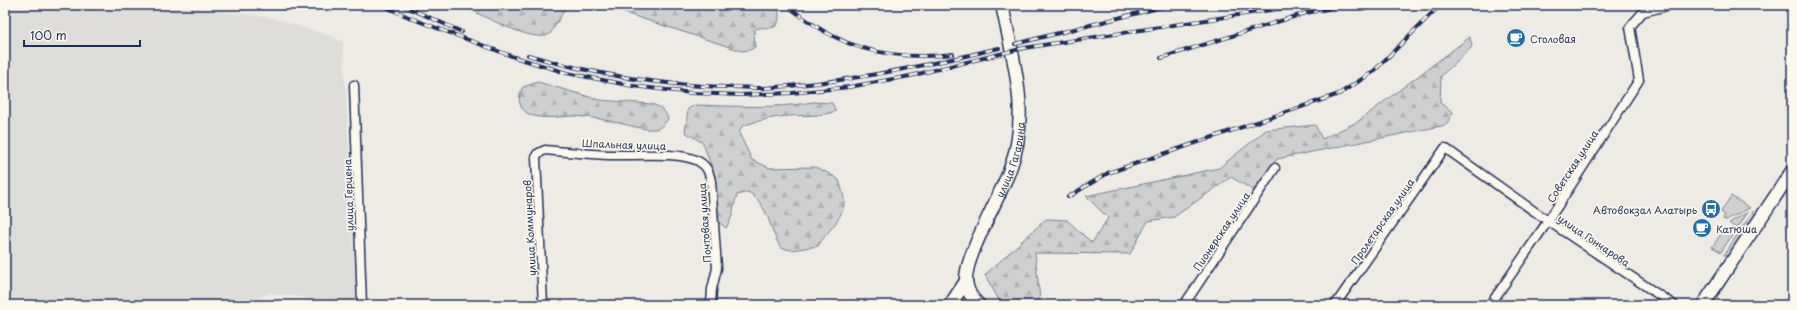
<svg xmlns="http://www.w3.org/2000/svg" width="1797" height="310" viewBox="0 0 1797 310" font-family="'Playpen Sans',sans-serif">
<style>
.built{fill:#deddda}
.green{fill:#cecfcf;stroke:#747f96}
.forest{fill:url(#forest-firs);stroke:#747f96}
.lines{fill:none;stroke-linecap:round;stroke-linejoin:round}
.street-casing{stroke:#1b2f5e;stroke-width:11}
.secondary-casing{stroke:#1b2f5e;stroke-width:15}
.street{stroke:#fbf7ec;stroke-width:8}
.secondary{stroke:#fbf7ec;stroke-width:12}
.rail-casing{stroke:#1b2f5e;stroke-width:4}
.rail{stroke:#fbf7ec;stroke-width:2.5;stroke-dasharray:8;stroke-linecap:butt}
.labels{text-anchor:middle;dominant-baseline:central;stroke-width:3.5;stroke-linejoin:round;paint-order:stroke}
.poi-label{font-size:10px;fill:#1b2f5e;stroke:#fbf7ec;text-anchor:start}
.street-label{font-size:10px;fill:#1b2f5e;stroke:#fbf7ec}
</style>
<defs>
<pattern id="forest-firs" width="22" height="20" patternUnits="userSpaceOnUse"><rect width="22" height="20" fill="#cecfcf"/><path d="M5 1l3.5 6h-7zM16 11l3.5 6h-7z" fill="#b0b2b4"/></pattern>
</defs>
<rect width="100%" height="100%" fill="#eeebe4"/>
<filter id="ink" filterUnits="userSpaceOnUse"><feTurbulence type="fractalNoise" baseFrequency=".025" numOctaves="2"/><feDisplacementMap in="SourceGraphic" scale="8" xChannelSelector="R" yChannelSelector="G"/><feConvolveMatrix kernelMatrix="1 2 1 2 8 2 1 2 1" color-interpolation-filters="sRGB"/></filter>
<g filter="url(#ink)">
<path class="built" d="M5,5H167L273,18L331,36L343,42L356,300L354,304L270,293L238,305L5,299Z"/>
<g class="green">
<path d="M1731,196L1750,208L1726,220L1723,219L1725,215L1721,212Z"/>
<path d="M1753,211L1757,217L1730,256L1724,255Z"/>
<path d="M1748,212L1737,229L1729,223Z"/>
<path d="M1724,230L1732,235L1721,252L1712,247Z"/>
</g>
<g class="forest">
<path d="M462,5H570L565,9L550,34C535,45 477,13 462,5Z"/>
<path d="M600,5H772L779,12C780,37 766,23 754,30L755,47L750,50L742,51Z"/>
<path d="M1470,37L1472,47L1441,76L1440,103L1453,112L1446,125L1277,159L1253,190L1231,177L1174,217L1148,221L1130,254L1035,253L1040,300H999L985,275L1046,219L1067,220L1092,243L1108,218L1086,196L1219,168L1266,130L1315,125L1322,139L1357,122Z"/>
<path d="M538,82L600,100L651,104C661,107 665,110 668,119C664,124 660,129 654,129C644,130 633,126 623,124C607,120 591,117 574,116C560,116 544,120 531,115C518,110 517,98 523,87Z"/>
<path d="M813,102L832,103L836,111C819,117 806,115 789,116C773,117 757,121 742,126L739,133L752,160L770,168L815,167L830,174L839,180C841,187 845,197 844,204C841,222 826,232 818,246L792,250L781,248C769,230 769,204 748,192L737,195C732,209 735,214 726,228L716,220L713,171L703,143L685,132L688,109L694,105C734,106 774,109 813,102Z"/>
</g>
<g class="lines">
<g class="street-casing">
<g id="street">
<path d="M354,85L362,305"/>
<path d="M543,305L536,158L537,154L545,150C566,152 588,154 609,155C632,156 679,151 698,161C707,166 709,172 711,181L717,268L712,289L711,305"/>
<path d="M1184,305L1275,168"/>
<path d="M1335,305L1445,148L1548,221L1674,305"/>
<path d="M1490,305L1548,221L1639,80L1630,27L1643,12L1671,5"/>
</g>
</g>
<g class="secondary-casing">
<g id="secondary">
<path d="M950,305L966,281"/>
<path id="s1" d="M979,305C972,299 967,290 966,281C964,258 1001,195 1010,169C1031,114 1013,60 1002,5"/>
<path d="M1703,305L1792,171"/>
</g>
</g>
<use href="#street" class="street"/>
<use href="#secondary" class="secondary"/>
<g class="rail-casing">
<g id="rail">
<path d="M381,5L418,21L514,57L567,73L633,86L692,93L740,95L792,93L849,87L910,76L1024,48L1303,5"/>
<path d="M402,5L462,32"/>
<path d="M786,5C802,17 818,29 835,37C869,55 915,59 953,54"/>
<path d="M1015,44L1170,5"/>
<path d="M528,55C592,74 658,85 725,87C738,87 751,88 764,88C843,83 922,67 999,48"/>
<path d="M1161,58L1306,13L1348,5"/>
<path d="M1068,197L1108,173L1339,94L1373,72L1440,5"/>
</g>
</g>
<use href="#rail" class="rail"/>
</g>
</g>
<defs>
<g id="cafe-disc" transform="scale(1)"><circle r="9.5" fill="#1f6fb2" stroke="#fbf7ec"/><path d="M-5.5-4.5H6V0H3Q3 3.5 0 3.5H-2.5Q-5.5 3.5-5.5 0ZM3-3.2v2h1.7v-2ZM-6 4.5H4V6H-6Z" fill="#fff"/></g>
<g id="bus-disc" transform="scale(1)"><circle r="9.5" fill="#1f6fb2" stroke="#fbf7ec"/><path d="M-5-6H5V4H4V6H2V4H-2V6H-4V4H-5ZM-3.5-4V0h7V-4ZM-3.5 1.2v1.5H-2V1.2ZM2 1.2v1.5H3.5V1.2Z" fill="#fff"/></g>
</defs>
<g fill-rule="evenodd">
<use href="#cafe-disc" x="1516" y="38"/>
<use href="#bus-disc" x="1711" y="209"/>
<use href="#cafe-disc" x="1702" y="228"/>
</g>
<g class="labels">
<g class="poi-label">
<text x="1530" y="38">Столовая</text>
<text x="1697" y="209" text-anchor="end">Автовокзал Алатырь</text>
<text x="1716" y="228">Катюша</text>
</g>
<g class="street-label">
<text transform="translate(624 144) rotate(2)">Шпальная улица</text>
<text stroke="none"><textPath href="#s1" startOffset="158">улица Гагарина</textPath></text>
<text transform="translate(1572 166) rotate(-57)">Советская улица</text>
<text transform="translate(348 195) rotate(-92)">улица Герцена</text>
<text transform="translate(1382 221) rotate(-55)">Пролетарская улица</text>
<text transform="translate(704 223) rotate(-94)">Почтовая улица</text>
<text transform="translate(529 228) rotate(-93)">улица Коммунаров</text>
<text transform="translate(1221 231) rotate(-56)">Пионерская улица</text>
<text transform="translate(1594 240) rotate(34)">улица Гончарова</text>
</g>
</g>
<rect width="1797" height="310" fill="none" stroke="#fbf7ec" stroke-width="20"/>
<rect x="10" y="10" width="1777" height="290" fill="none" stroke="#1b2f5e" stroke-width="1.5" filter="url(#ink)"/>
<path d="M24 40v6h116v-6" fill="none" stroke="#1b2f5e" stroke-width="2"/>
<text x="30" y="40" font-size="12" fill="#1b2f5e" stroke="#fbf7ec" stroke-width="3" paint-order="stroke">100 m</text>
</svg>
